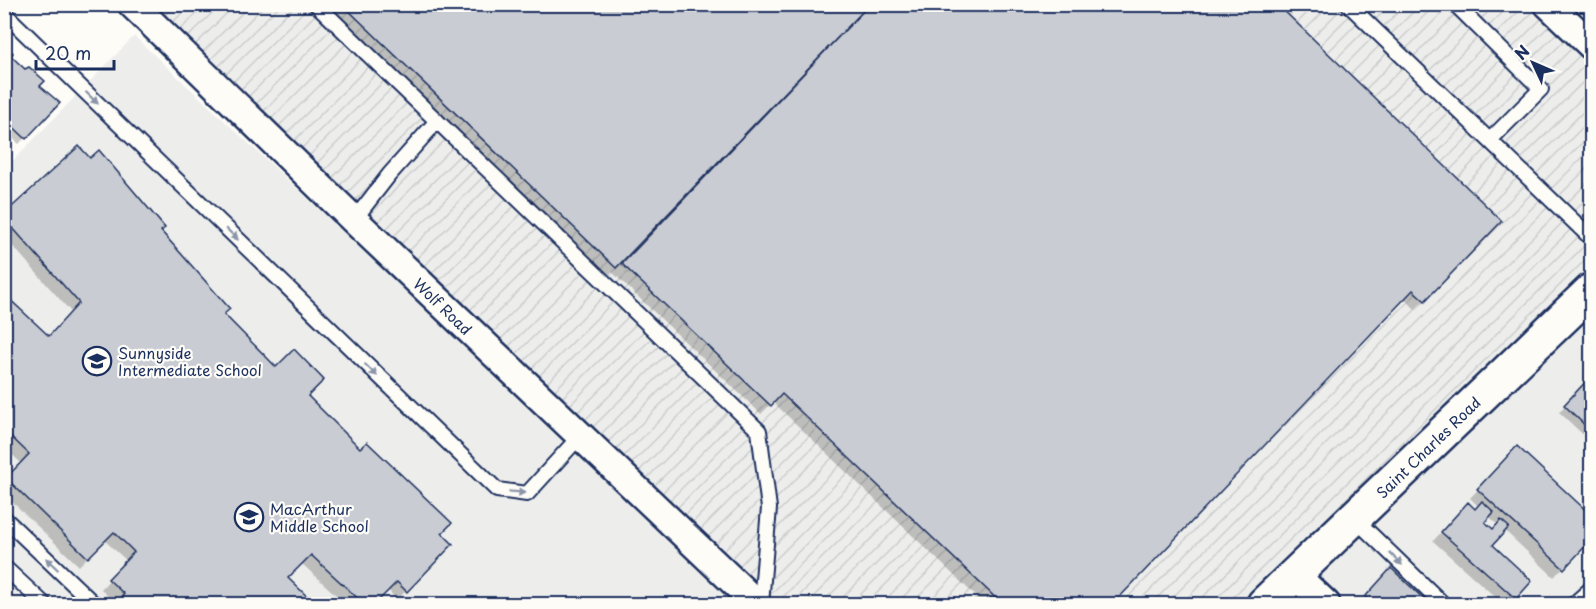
<svg xmlns="http://www.w3.org/2000/svg" width="1596" height="609" viewBox="0 0 1596 609" font-family="'Playpen Sans',sans-serif">
<style>
.built{fill:#edeeec}
.industrial{fill:url(#industrial-furrows)}
.shadow{fill:#0003;fill-rule:evenodd}
.building{fill:#c9ccd3;stroke:#1b2f5e;stroke-width:1.5}
.lines{fill:none;stroke-linecap:round;stroke-linejoin:round}
.lane-casing{stroke:#1b2f5e;stroke-width:18}
.street-casing{stroke:#1b2f5e;stroke-width:32}
.secondary-casing{stroke:#1b2f5e;stroke-width:38}
.lane{stroke:#fdfcf7;stroke-width:14}
.street{stroke:#fdfcf7;stroke-width:27}
.secondary{stroke:#fdfcf7;stroke-width:33}
.oneway{fill:#8c96aa}
.labels{text-anchor:middle;dominant-baseline:central;stroke-width:4.5;stroke-linejoin:round;paint-order:stroke}
.street-label{font-size:15px;fill:#1b2f5e;stroke:#fdfcf7}
.poi-label{font-size:15px;fill:#1b2f5e;stroke:#fdfcf7;text-anchor:start}
</style>
<defs>
<pattern id="industrial-furrows" width="10" height="10" patternUnits="userSpaceOnUse" patternTransform="scale(1.5)"><rect width="10" height="10" fill="#edeeec"/><path d="M-1 1l2-2M0 10L10 0M9 11l2-2" fill="none" stroke="#cbcccd"/></pattern>
</defs>
<rect width="100%" height="100%" fill="#fdfcf7"/>
<filter id="ink" filterUnits="userSpaceOnUse"><feTurbulence type="fractalNoise" baseFrequency=".0167" numOctaves="2"/><feDisplacementMap in="SourceGraphic" scale="12" xChannelSelector="R" yChannelSelector="G"/><feConvolveMatrix kernelMatrix="1 2 1 2 8 2 1 2 1" color-interpolation-filters="sRGB"/></filter>
<g filter="url(#ink)">
<g class="built">
<path d="M134,36L741,604H20L4,590V170Z"/>
<path d="M1591,299V604H1275Z"/>
</g>
<path class="industrial" d="M150,5H1591V281L1252,604H772L292,146Z"/>
<g class="shadow">
<path d="M325,4H1275L1500,221L1415,309L1404,298L1111,604H984L773,402L761,414L612,272L606,276Z"/>
<path d="M4,47L9,56L58,103L19,144L4,130Z"/>
<path d="M4,216L160,231L222,314L451,544L397,600L387,589L373,604H346L301,563L286,578L313,604H115L101,589L127,561L104,540L79,566L4,494V481L21,463L4,447V296L48,338L71,312L4,236Z"/>
<path d="M1592,377V443L1559,412Z"/>
<path d="M1509,457L1592,537L1554,577L1504,530L1491,545L1530,581L1508,604H1503L1433,541L1459,513L1475,511L1479,507L1470,498ZM1488,516L1499,525L1493,531L1483,522Z"/>
<path d="M1391,571L1427,604L1360,603Z"/>
</g>
<g class="building">
<path d="M342,4H870L616,268Z"/>
<path d="M870,4H1277L1502,221L1425,301L1413,290L1113,604H1002L782,394L771,406L622,264Z"/>
<path d="M4,45L13,53L11,56L25,69L29,67L45,81L40,86L60,103L26,139L4,118Z"/>
<path d="M79,146L90,158L99,150L165,228L161,231L230,309L224,314L276,367L294,349L324,380L308,396L360,448L367,442L452,523L442,533L453,544L407,592L397,582L375,604H364L311,555L288,578L315,604H116L124,594L108,579L134,552L114,532L88,558L6,478L29,454L4,430V294L49,336L79,303L4,218V214Z"/>
<path d="M1592,375V432L1564,405Z"/>
<path d="M1517,446L1592,516V539L1564,569L1477,489Z"/>
<path d="M1482,501L1494,512L1485,522L1493,529L1501,520L1509,527L1493,545L1532,581L1516,599L1441,532L1468,502L1475,509Z"/>
<path d="M1391,568L1429,604H1373L1365,597Z"/>
</g>
<g class="lines">
<g class="lane-casing">
<g id="lane">
<path d="M316,4L437,121"/>
<path d="M1348,4L1592,239"/>
<path d="M1455,4L1541,89L1490,140"/>
<path d="M4,13L497,490L527,494L580,436"/>
<path d="M354,220L389,175L437,121L759,431L769,508L761,604"/>
<path d="M4,518L94,604"/>
<path d="M1354,518L1443,604"/>
<path d="M4,567L44,604"/>
<path d="M1574,604L1592,588"/>
</g>
</g>
<g class="street-casing">
<g id="street">
<path d="M132,4L354,220L757,604"/>
<path d="M1548,4L1592,46"/>
<path d="M1295,575L1326,604"/>
</g>
</g>
<g class="secondary-casing">
<path id="secondary" d="M1264,604L1592,290"/>
</g>
<use href="#lane" class="lane"/>
<use href="#street" class="street"/>
<use href="#secondary" class="secondary"/>
</g>
<defs><path id="oneway-solid" d="M-6-.8H1V-3.2L6.5 0L1 3.2V.8H-6Z" transform="scale(1.5)"/></defs>
<g class="oneway">
<use href="#oneway-solid" transform="translate(92 98) rotate(44)"/>
<use href="#oneway-solid" transform="translate(232 234) rotate(44)"/>
<use href="#oneway-solid" transform="translate(371 370) rotate(44)"/>
<use href="#oneway-solid" transform="translate(517 492) rotate(4)"/>
<use href="#oneway-solid" transform="translate(1396 559) rotate(44)"/>
<use href="#oneway-solid" transform="translate(52 564) rotate(-136)"/>
</g>
</g>
<defs>
<g id="school-ring" transform="scale(1.5)"><circle r="9.5" fill="#fdfcf7" stroke="#1b2f5e" stroke-width="1.5"/><path d="M0-5L7-2L0 1L-7-2ZM-4 1L0 2.5L4 1V4Q0 6-4 4Z" fill="#1b2f5e"/></g>
</defs>
<g fill-rule="evenodd">
<use href="#school-ring" x="97" y="361"/>
<use href="#school-ring" x="249" y="517"/>
</g>
<g class="labels">
<g class="street-label">
<text transform="translate(443 306) rotate(44)">Wolf Road</text>
<text transform="translate(1428 447) rotate(-44)">Saint Charles Road</text>
</g>
<g class="poi-label">
<text x="118" y="352">Sunnyside<tspan x="118" dy="17">Intermediate School</tspan></text>
<text x="270" y="508">MacArthur<tspan x="270" dy="17">Middle School</tspan></text>
</g>
</g>
<rect width="1596" height="609" fill="none" stroke="#fdfcf7" stroke-width="24"/>
<rect x="12" y="12" width="1572" height="585" fill="none" stroke="#1b2f5e" stroke-width="2" filter="url(#ink)"/>
<g transform="translate(1533 63) rotate(314)" stroke="#fdfcf7" stroke-width="4.5" paint-order="stroke">
<path d="M0-4.5L10 22L0 15L-10 22Z" fill="#1b2f5e"/>
<text y="-9" font-size="16" font-weight="bold" text-anchor="middle" fill="#1b2f5e">N</text>
</g>
<path d="M36 60v9h78v-9" fill="none" stroke="#1b2f5e" stroke-width="3"/>
<text x="45" y="60" font-size="18" fill="#1b2f5e" stroke="#fdfcf7" stroke-width="4.5" paint-order="stroke">20 m</text>
</svg>
